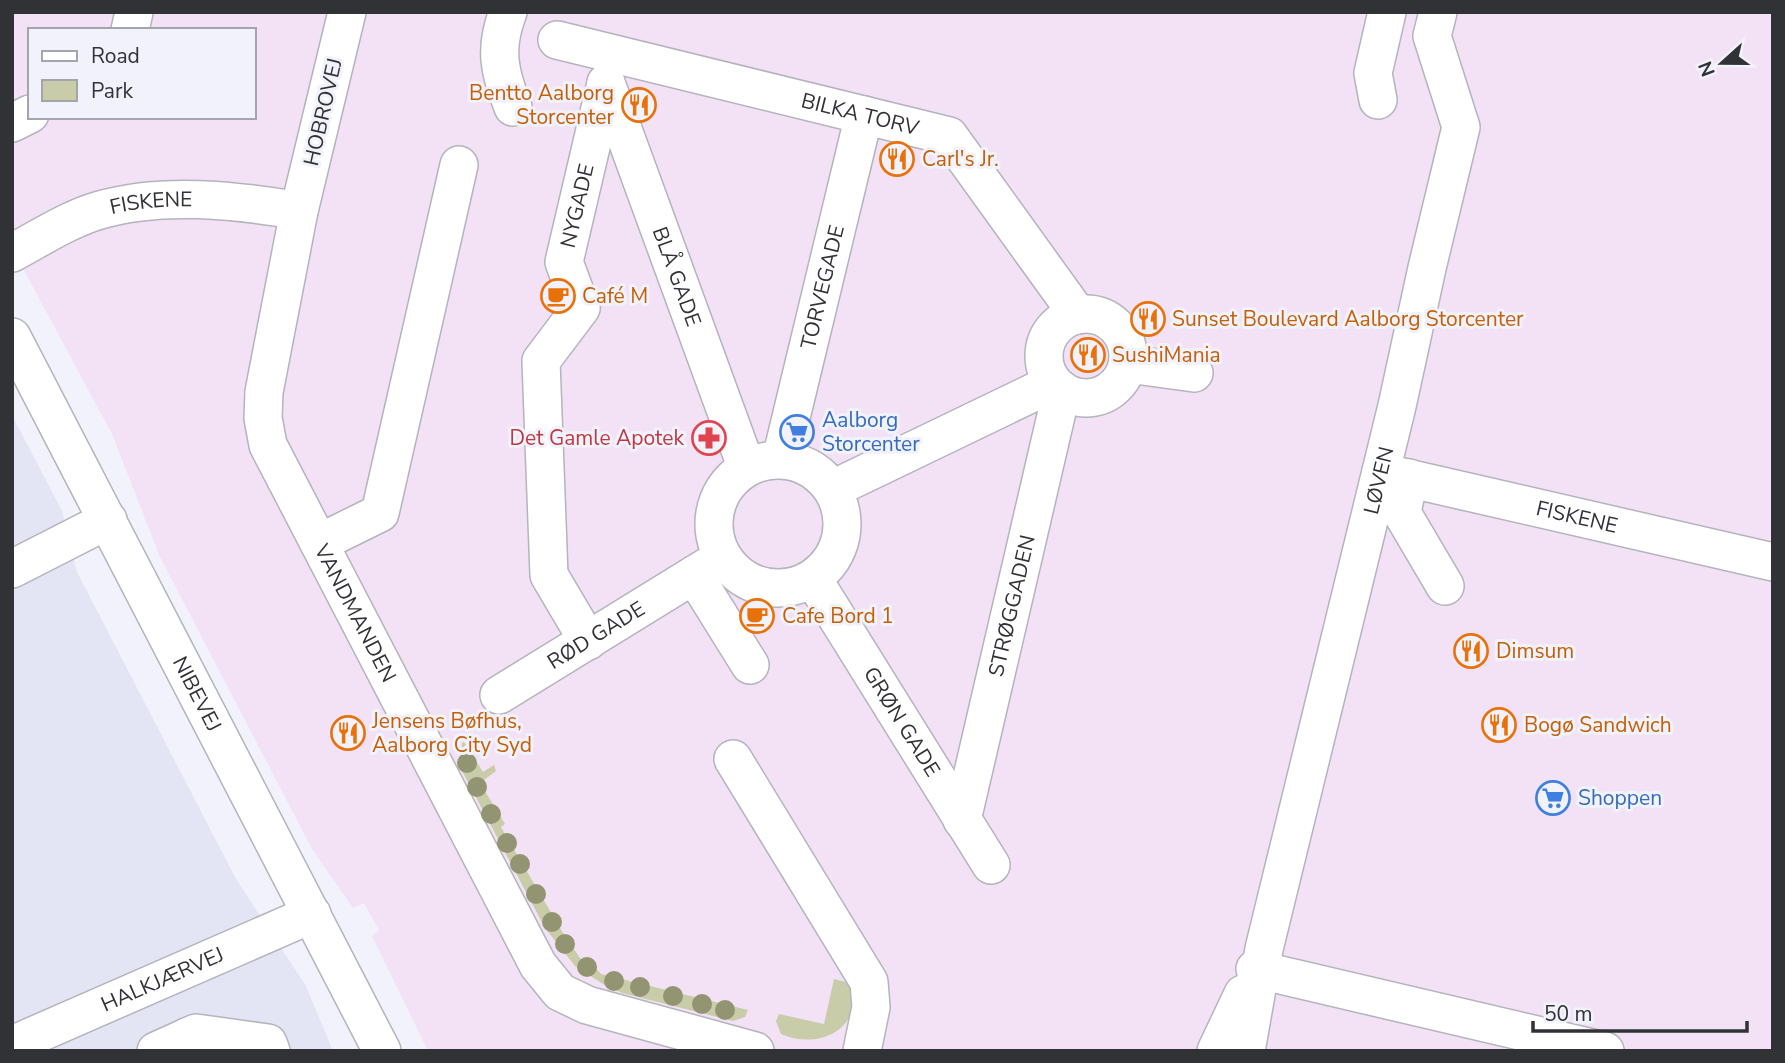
<svg xmlns="http://www.w3.org/2000/svg" width="1785" height="1063" viewBox="0 0 1785 1063" font-family="'Nunito Sans',sans-serif">
<style>
.commercial{fill:#f3e2f5;fill-rule:evenodd}
.built{fill:#e3e5f5}
.green{fill:#c9cca9}
.lines{fill:none;stroke-linecap:round;stroke-linejoin:round}
.minor-casing{stroke:#b3b4bc;stroke-width:40}
.minor{stroke:#fff;stroke-width:37}
.tree{fill:#939471}
.labels{text-anchor:middle;dominant-baseline:central;stroke-width:6;stroke-linejoin:round;paint-order:stroke}
.food-label{font-size:21px;fill:#c56008;stroke:#f1f2fb;text-anchor:start}
.street-label{font-size:21px;fill:#313235;stroke:#f1f2fb}
.shop-label{font-size:21px;fill:#366cbe;stroke:#f1f2fb;text-anchor:start}
.health-label{font-size:21px;fill:#be3a42;stroke:#f1f2fb;text-anchor:end}
</style>
<rect width="100%" height="100%" fill="#f1f2fb"/>
<path class="commercial" d="M12,12H1773V1051H428L372,936L379,930L364,903L353,908L312,849L160,557L112,434L12,248ZM30,30H254V117H30Z"/>
<path class="built" d="M12,415L62,511L77,572L236,879L306,986L333,1051H12Z"/>
<g class="green">
<path d="M464,742L483,772L494,765L496,771L480,783L505,824L501,827L563,933L580,958L594,966L601,974L748,1010L745,1017L733,1021L622,993L603,984L575,966L545,928L461,769L462,743Z"/>
<path d="M834,979L850,983C866,1028 819,1051 781,1034L776,1021L779,1014L824,1024Z"/>
</g>
<g class="lines">
<g class="minor-casing">
<g id="minor">
<path id="s1" d="M347,12L299,211L264,392L263,418L268,445L538,965L560,992L587,1005L755,1051"/>
<path d="M508,12C494,48 499,72 513,107"/>
<path d="M130,30L134,12"/>
<path id="s2" d="M557,40L949,136L1078,315"/>
<path id="s3" d="M606,83L746,466L744,469"/>
<path d="M1378,100L1373,73L1387,12"/>
<path d="M12,123L30,114"/>
<path id="s4" d="M12,253C40,238 69,219 100,210C162,192 236,200 299,211"/>
<circle cx="1086" cy="356" r="42"/>
<path id="s5" d="M12,337L382,1051"/>
<path d="M1128,364L1194,373"/>
<path id="s6" d="M781,459L864,115"/>
<circle cx="778" cy="524" r="64"/>
<path id="s7" d="M1381,472L1773,562"/>
<path d="M1409,478L1402,513L1445,586"/>
<path d="M833,489L1053,383"/>
<path d="M319,543L380,513L459,165"/>
<path d="M12,569L108,520"/>
<path d="M694,575L750,665"/>
<path id="s8" d="M813,579L991,865"/>
<path id="s9" d="M588,641L549,575L541,361L581,308L564,262L606,83"/>
<path id="s10" d="M499,695L723,557"/>
<path d="M733,759L869,982L871,1007L862,1051"/>
<path id="s11" d="M962,820L1062,390"/>
<path d="M1255,969L1605,1051"/>
<path id="s12" d="M12,1045L312,914"/>
<path d="M156,1051L187,1037"/>
<path d="M193,1051L187,1037L196,1033L268,1043L271,1051"/>
<path d="M1216,1051L1243,994"/>
<path id="s13" d="M1246,1051L1264,949L1397,406L1427,268L1461,127L1432,36L1438,12"/>
</g>
</g>
<use href="#minor" class="minor"/>
</g>
<g class="tree">
<circle cx="467" cy="763" r="10"/>
<circle cx="477" cy="787" r="10"/>
<circle cx="491" cy="814" r="10"/>
<circle cx="507" cy="843" r="10"/>
<circle cx="520" cy="864" r="10"/>
<circle cx="536" cy="894" r="10"/>
<circle cx="552" cy="922" r="10"/>
<circle cx="565" cy="944" r="10"/>
<circle cx="587" cy="967" r="10"/>
<circle cx="614" cy="981" r="10"/>
<circle cx="640" cy="987" r="10"/>
<circle cx="673" cy="996" r="10"/>
<circle cx="702" cy="1004" r="10"/>
<circle cx="725" cy="1010" r="10"/>
</g>
<defs>
<g id="restaurant-ring" transform="scale(1.75)"><circle r="9.5" fill="#f1f2fb" stroke="#e8710a" stroke-width="1.5"/><path d="M-5-6h1v4h1v-4h1v4h1v-4h1v5L-1.5 .5V6h-2V.5L-5-1ZM5-6V6H3V1.5H1.5Q1.5-4 5-6Z" fill="#e8710a"/></g>
<g id="cafe-ring" transform="scale(1.75)"><circle r="9.5" fill="#f1f2fb" stroke="#e8710a" stroke-width="1.5"/><path d="M-5.5-4.5H6V0H3Q3 3.5 0 3.5H-2.5Q-5.5 3.5-5.5 0ZM3-3.2v2h1.7v-2ZM-6 4.5H4V6H-6Z" fill="#e8710a"/></g>
<g id="supermarket-ring" transform="scale(1.75)"><circle r="9.5" fill="#f1f2fb" stroke="#3f7fe0" stroke-width="1.5"/><path d="M-6-5.5h2.5l.6 2H6L4.5 2H-2.5L-4.4-4H-6ZM-1.5 3.2a1.3 1.3 0 1 0 .1 0ZM3 3.2a1.3 1.3 0 1 0 .1 0Z" fill="#3f7fe0"/></g>
<g id="pharmacy-ring" transform="scale(1.75)"><circle r="9.5" fill="#f1f2fb" stroke="#e0444e" stroke-width="1.5"/><path d="M-2-6h4v4h4v4h-4v4h-4v-4h-4v-4h4Z" fill="#e0444e"/></g>
</defs>
<g fill-rule="evenodd">
<use href="#restaurant-ring" x="639" y="105"/>
<use href="#restaurant-ring" x="897" y="159"/>
<use href="#cafe-ring" x="558" y="296"/>
<use href="#restaurant-ring" x="1148" y="319"/>
<use href="#restaurant-ring" x="1088" y="355"/>
<use href="#supermarket-ring" x="797" y="432"/>
<use href="#pharmacy-ring" x="709" y="438"/>
<use href="#cafe-ring" x="757" y="616"/>
<use href="#restaurant-ring" x="1471" y="651"/>
<use href="#restaurant-ring" x="1499" y="725"/>
<use href="#restaurant-ring" x="348" y="733"/>
<use href="#supermarket-ring" x="1553" y="798"/>
</g>
<g class="labels">
<g class="food-label">
<text x="614" y="93" text-anchor="end">Bentto Aalborg<tspan x="614" dy="24">Storcenter</tspan></text>
<text x="922" y="159">Carl's Jr.</text>
<text x="582" y="296">Café M</text>
<text x="1172" y="319">Sunset Boulevard Aalborg Storcenter</text>
<text x="1112" y="355">SushiMania</text>
<text x="782" y="616">Cafe Bord 1</text>
<text x="1496" y="651">Dimsum</text>
<text x="372" y="721">Jensens Bøfhus,<tspan x="372" dy="24">Aalborg City Syd</tspan></text>
<text x="1524" y="725">Bogø Sandwich</text>
</g>
<g class="street-label">
<text transform="translate(323 112) rotate(-77)">HOBROVEJ</text>
<text stroke="none"><textPath href="#s2" startOffset="312">BILKA TORV</textPath></text>
<text stroke="none"><textPath href="#s4" startOffset="150">FISKENE</textPath></text>
<text stroke="none"><textPath href="#s9" startOffset="464">NYGADE</textPath></text>
<text stroke="none"><textPath href="#s3" startOffset="206">BLÅ GADE</textPath></text>
<text stroke="none"><textPath href="#s6" startOffset="177">TORVEGADE</textPath></text>
<text stroke="none"><textPath href="#s13" startOffset="586">LØVEN</textPath></text>
<text stroke="none"><textPath href="#s7" startOffset="201">FISKENE</textPath></text>
<text stroke="none"><textPath href="#s11" startOffset="220">STRØGGADEN</textPath></text>
<text stroke="none"><textPath href="#s1" startOffset="632">VANDMANDEN</textPath></text>
<text stroke="none"><textPath href="#s10" startOffset="114">RØD GADE</textPath></text>
<text stroke="none"><textPath href="#s5" startOffset="402">NIBEVEJ</textPath></text>
<text stroke="none"><textPath href="#s8" startOffset="168">GRØN GADE</textPath></text>
<text stroke="none"><textPath href="#s12" startOffset="164">HALKJÆRVEJ</textPath></text>
</g>
<g class="shop-label">
<text x="822" y="420">Aalborg<tspan x="822" dy="24">Storcenter</tspan></text>
<text x="1578" y="798">Shoppen</text>
</g>
<g class="health-label">
<text x="684" y="438">Det Gamle Apotek</text>
</g>
</g>
<rect width="1785" height="1063" fill="none" stroke="#313235" stroke-width="28"/>
<rect x="28" y="28" width="228" height="91" fill="#f1f2fb" stroke="#a4a5ac" stroke-width="2"/>
<rect x="42" y="51" width="35" height="10" fill="#ffffff" stroke="#a4a5ac" stroke-width="2"/>
<text x="91" y="63" font-size="21" fill="#313235">Road</text>
<rect x="42" y="80" width="35" height="21" fill="#c9cca9" stroke="#a4a5ac" stroke-width="2"/>
<text x="91" y="98" font-size="21" fill="#313235">Park</text>
<g transform="translate(1722 63) rotate(249)" stroke="#f1f2fb" stroke-width="5" paint-order="stroke">
<path d="M0-5L12 26L0 18L-12 26Z" fill="#313235"/>
<text y="-10" font-size="19" font-weight="bold" text-anchor="middle" fill="#313235">N</text>
</g>
<path d="M1533 1021v10h214v-10" fill="none" stroke="#313235" stroke-width="3.5"/>
<text x="1544" y="1021" font-size="21" fill="#313235" stroke="#f1f2fb" stroke-width="5" paint-order="stroke">50 m</text>
</svg>
